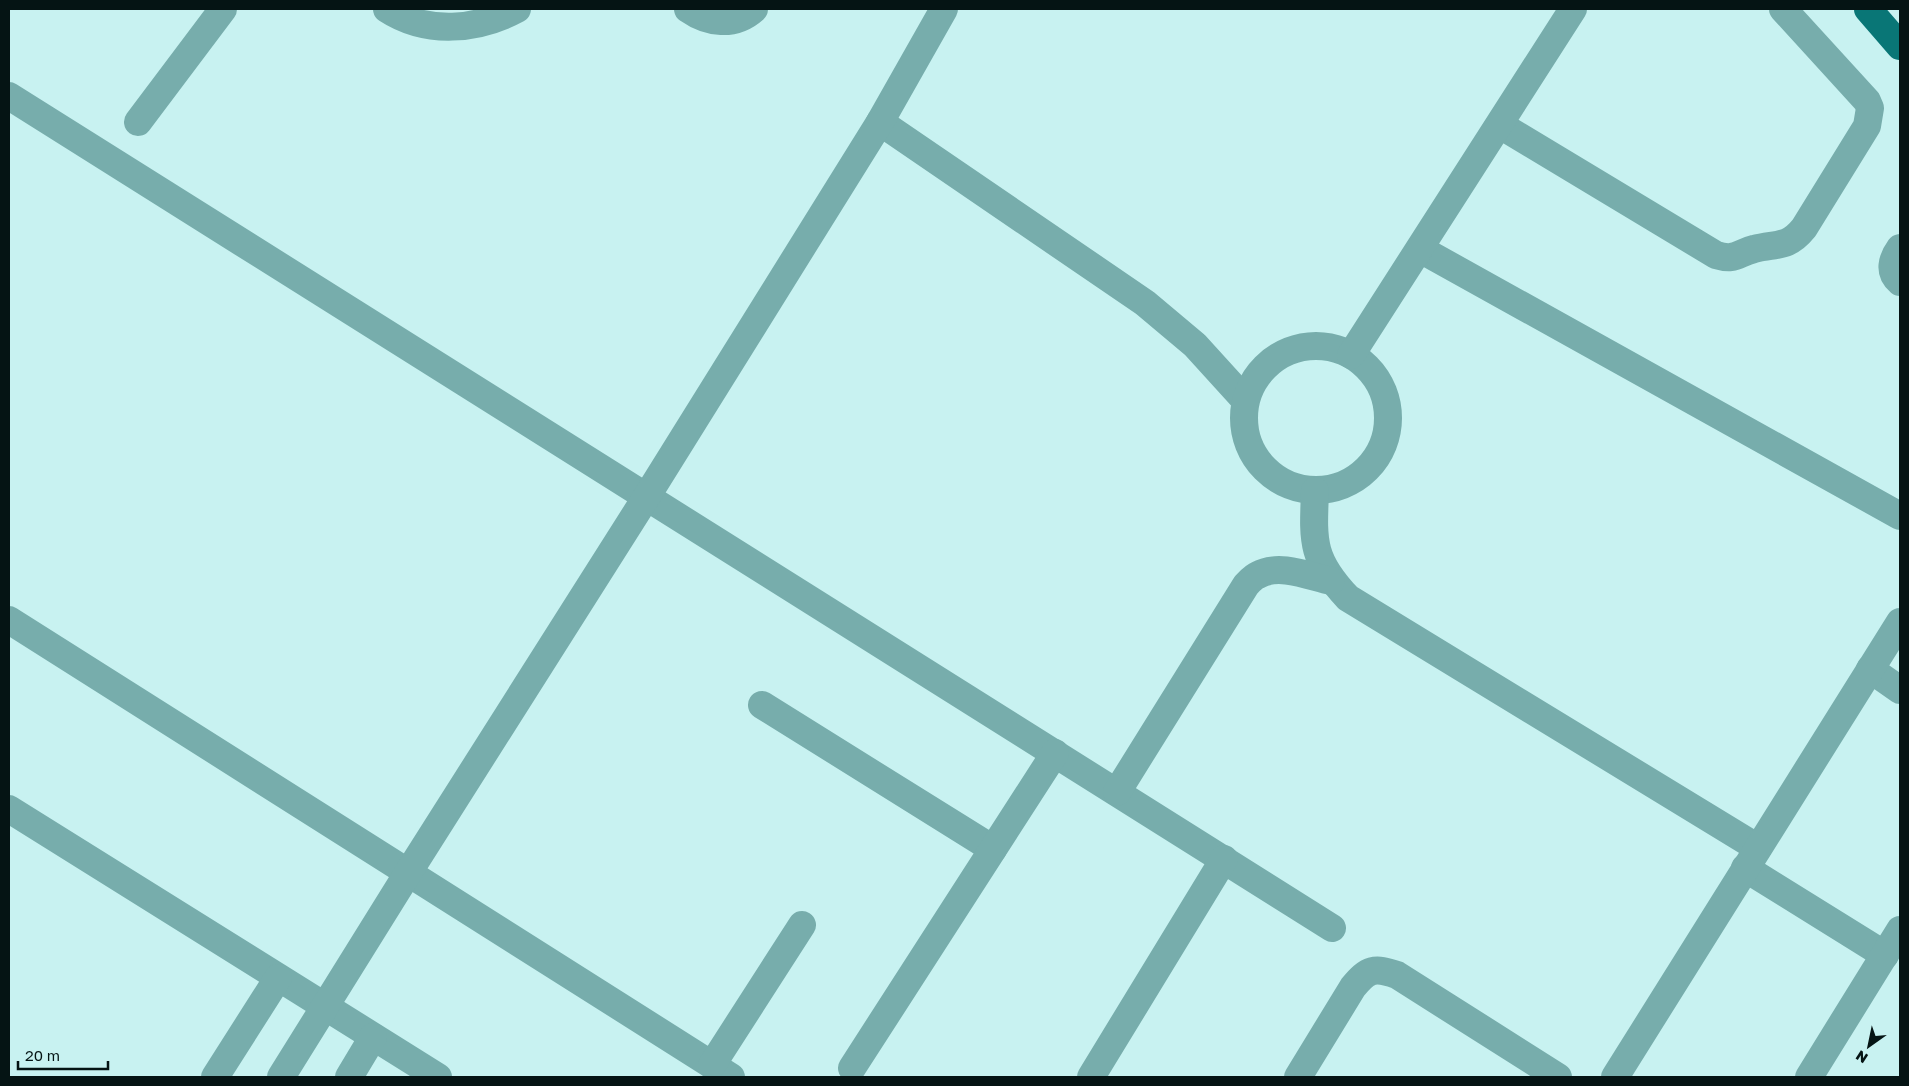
<svg xmlns="http://www.w3.org/2000/svg" width="1909" height="1086" viewBox="0 0 1909 1086" font-family="'Golos Text',sans-serif">
<style>
.lines{fill:none;stroke-linecap:round;stroke-linejoin:round}
.minor{stroke:#77adac;stroke-width:28}
.major{stroke:#097676;stroke-width:28}
</style>
<rect width="100%" height="100%" fill="#c8f2f1"/>
<g class="lines">
<g class="minor">
<path d="M387,9C427,35 478,30 517,9"/>
<path d="M688,9C708,23 734,27 754,9"/>
<path d="M9,96L1332,928"/>
<path d="M138,122L223,9"/>
<path d="M880,122L1145,303L1195,345L1245,400"/>
<path d="M1500,125L1716,255C1736,261 1737,253 1754,249C1776,243 1787,249 1804,228L1867,126L1870,108L1867,101L1783,9"/>
<path d="M1900,248C1892,259 1888,272 1900,282"/>
<path d="M1420,249L1900,516"/>
<circle cx="1316" cy="418" r="72"/>
<path d="M1351,355L1573,9"/>
<path d="M1315,491C1313,541 1311,559 1348,598L1758,848"/>
<path d="M9,620L731,1077"/>
<path d="M1870,669L1900,690"/>
<path d="M762,705L993,849"/>
<path d="M1117,792L1246,585C1249,582 1253,577 1258,575C1279,563 1309,576 1331,581"/>
<path d="M9,809L438,1077"/>
<path d="M1745,868L1885,955"/>
<path d="M712,1065L802,925"/>
<path d="M852,1068L1055,753"/>
<path d="M215,1077L278,978"/>
<path d="M281,1077L408,873L647,496L880,122L944,9"/>
<path d="M349,1077L373,1037"/>
<path d="M1091,1077L1224,859"/>
<path d="M1298,1077L1353,987C1368,969 1374,967 1397,975L1558,1077"/>
<path d="M1615,1077L1900,622"/>
<path d="M1809,1077L1900,930"/>
</g>
<path class="major" d="M1868,9L1900,46"/>
</g>
<rect width="1909" height="1086" fill="none" stroke="#051414" stroke-width="20"/>
<g transform="translate(1869 1046) rotate(213)" stroke="#c8f2f1" stroke-width="4" paint-order="stroke">
<path d="M0-4L9 19L0 12L-9 19Z" fill="#051414"/>
<text y="-8" font-size="14" font-weight="bold" text-anchor="middle" fill="#051414">N</text>
</g>
<path d="M18 1061v8h90v-8" fill="none" stroke="#051414" stroke-width="2.5"/>
<text x="25" y="1061" font-size="15" fill="#051414" stroke="#c8f2f1" stroke-width="4" paint-order="stroke">20 m</text>
</svg>
